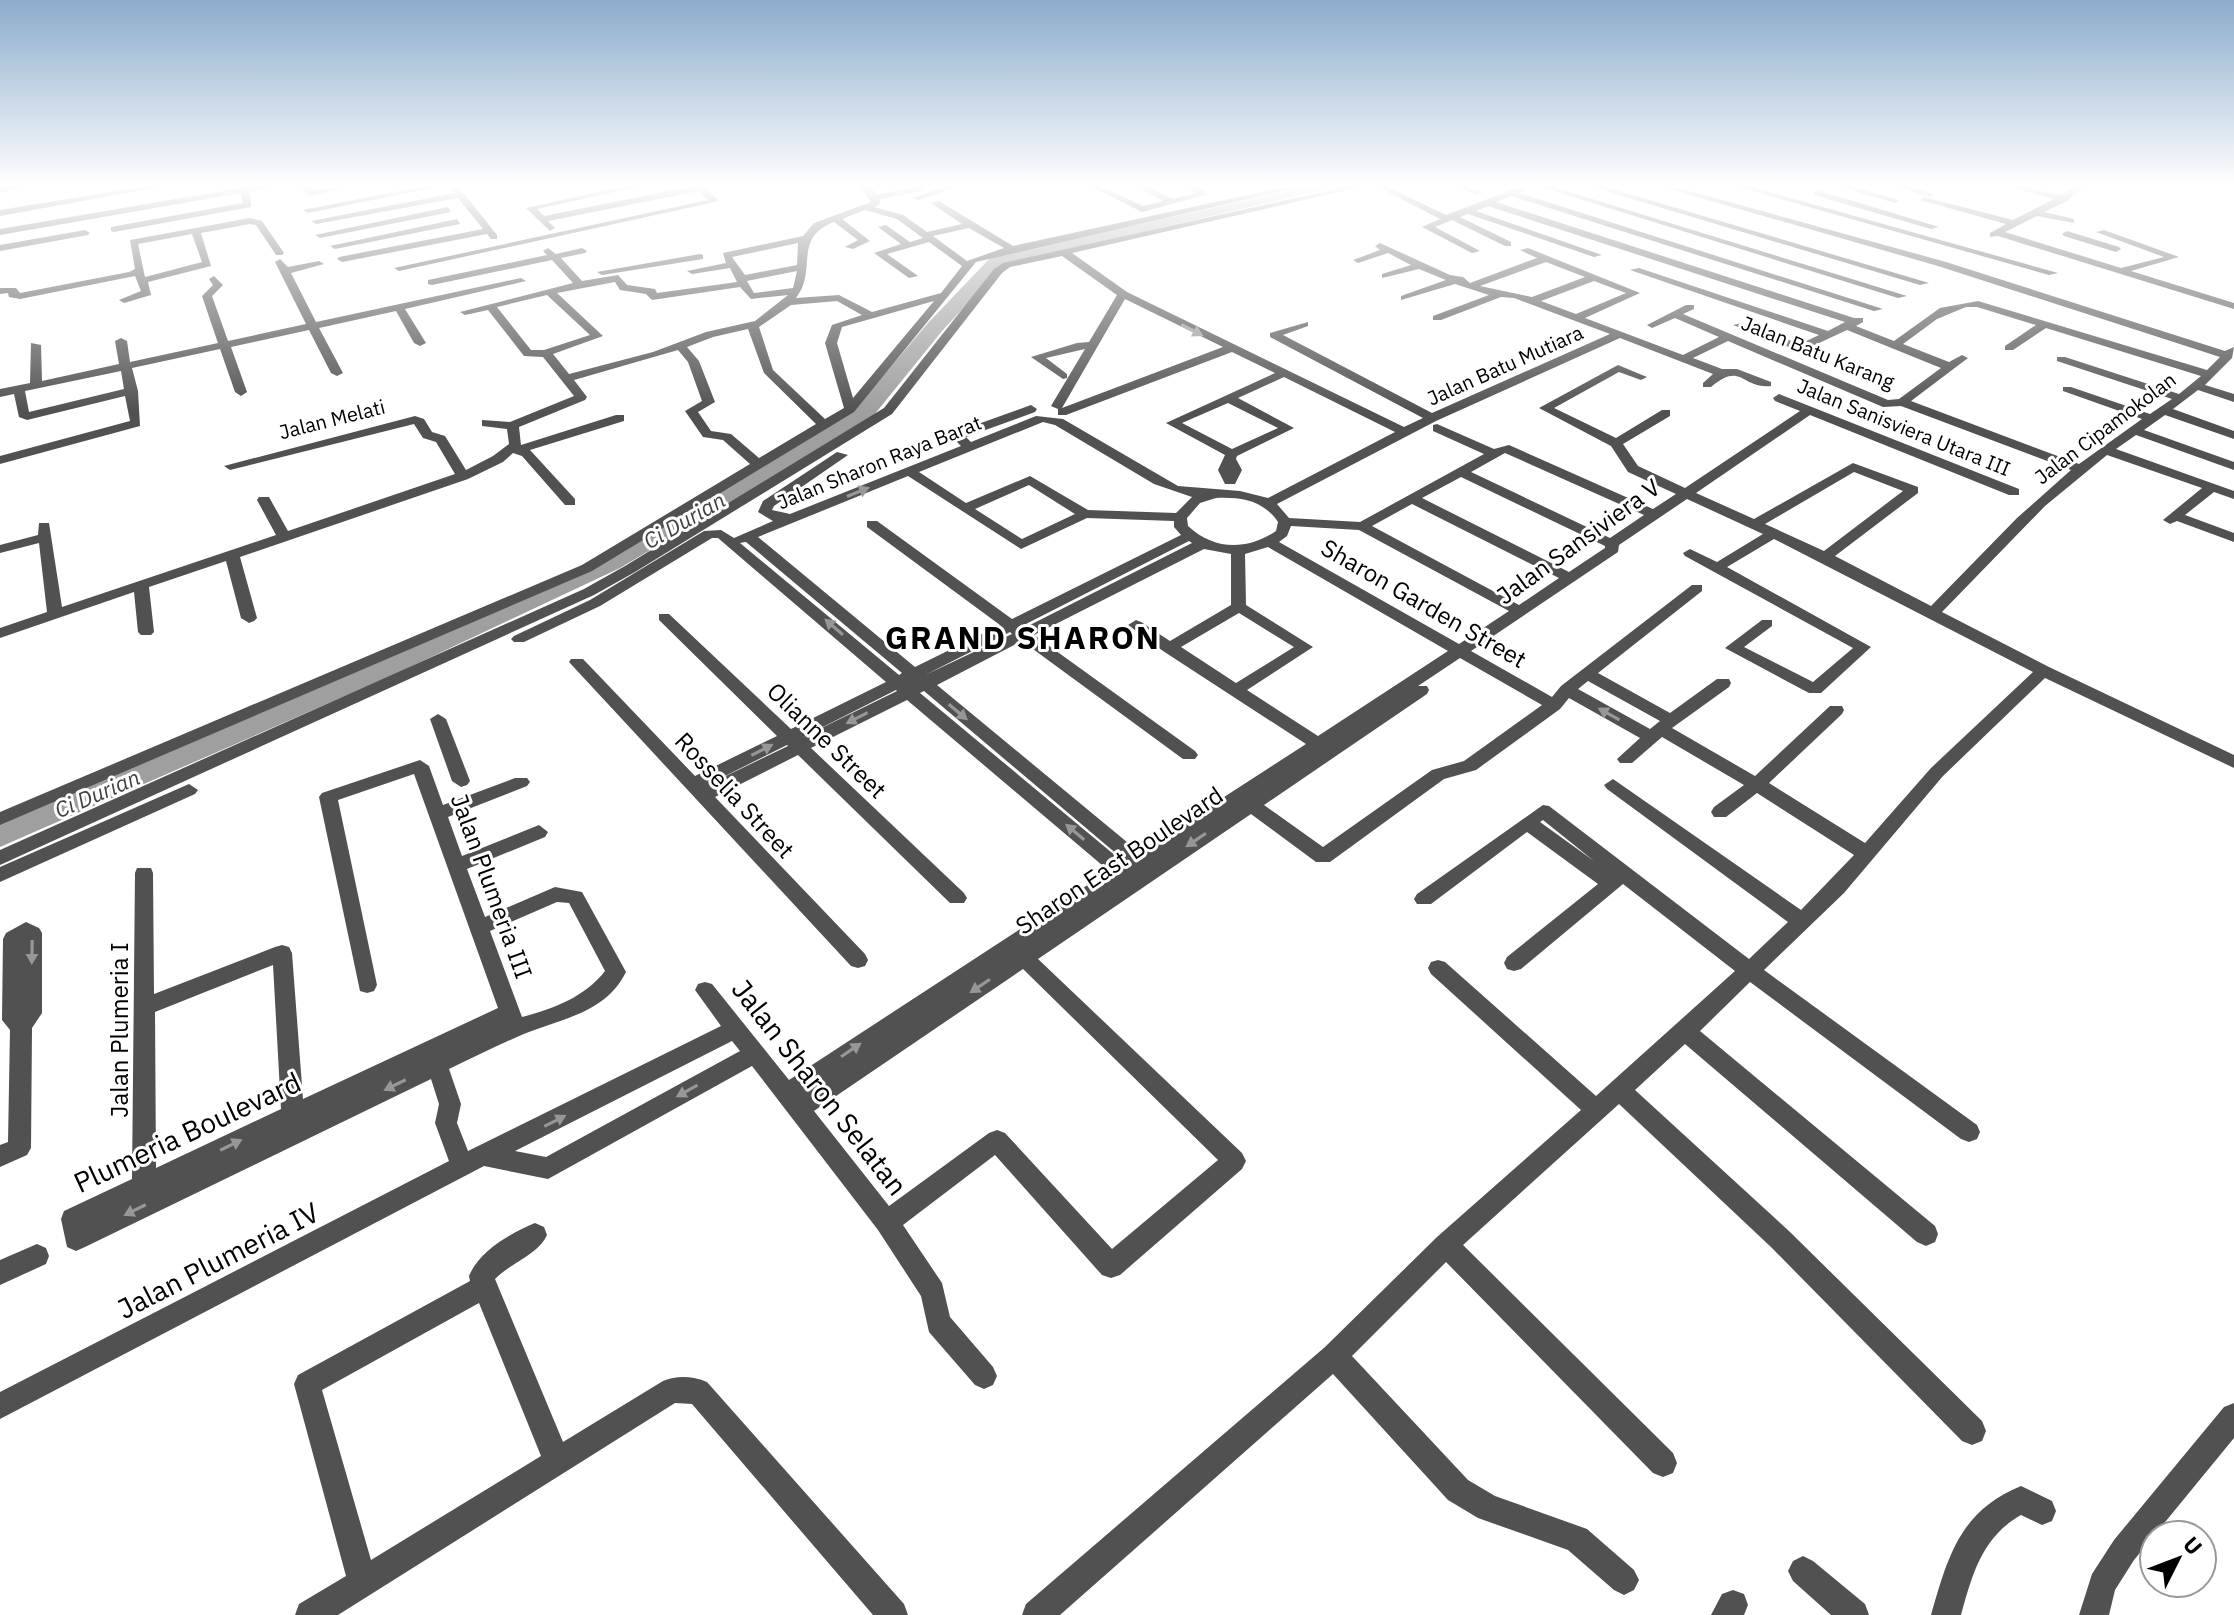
<svg xmlns="http://www.w3.org/2000/svg" width="2234" height="1615" viewBox="0 0 2234 1615" font-family="'IBM Plex Sans',sans-serif">
<style>
.lines{fill:none;stroke-linecap:round;stroke-linejoin:round}
.river{fill:#9f9f9f;fill-rule:evenodd}
.minor{fill:#515151;fill-rule:evenodd}
.oneway{fill:#979797}
.labels{text-anchor:middle;dominant-baseline:central;stroke-width:6;stroke-linejoin:round;paint-order:stroke}
.far-street-label{font-size:20px;fill:#000;stroke:#fff}
.far-water-label{font-size:22px;font-style:italic;fill:#404040;stroke:#fff}
.street-label{font-size:24px;fill:#000;stroke:#fff}
.near-street-label{font-size:28px;fill:#000;stroke:#fff}
.district-label{font-size:32px;font-weight:bold;letter-spacing:2px;fill:#000;stroke:#fff}
</style>
<rect width="100%" height="100%" fill="#fff"/>
<g class="lines">
<path class="river" d="M1311,186H1339L1003,265L942,331L870,420L620,568L393,675L0,847V822L373,663L602,558L854,410L928,323L991,257Z"/>
<g class="minor">
<path d="M10,186H28L0,193V187Z"/>
<path d="M147,186H165L0,216V210Z"/>
<path d="M240,186H273L250,192L251,207L114,232L111,231V227L243,203L241,193L0,235V229L240,188Z"/>
<path d="M300,186H308L312,190L354,186L310,196Z"/>
<path d="M425,186H442L308,213L303,210Z"/>
<path d="M454,186H458L497,235V239H491L487,234L342,262L337,259L339,257L483,229L458,198L316,224L311,221L455,193L451,188Z"/>
<path d="M626,186H642L537,209L544,216L694,186H704L719,201L399,271L394,268L708,200L699,191L548,221L555,228L550,231L526,208Z"/>
<path d="M860,186H869L877,194L922,187V191L880,199L879,205L874,207L903,215L927,232L962,224L931,203L939,201L1013,246L1289,186H1304L976,262L854,412L592,571L0,825V812L582,565L750,464L723,440L703,437L685,411L702,401L688,362L678,350L574,380L587,397L585,400L519,427L521,445L616,415H624V421L530,450L575,499V505H565L522,456L513,453L503,462L468,479L240,557L257,618L254,621L249,623L241,618L226,561L149,587L154,632L151,635H141L138,632L134,592L0,638V628L47,612L39,543L0,553V545L38,535L39,523H49L62,607L276,535L257,500L259,497H269L288,531L455,474L436,442L423,438L414,424L230,470L224,466L415,416L424,419L432,432L445,436L466,470L493,456L509,444L507,429L482,426V420L510,422L574,396L543,357L524,356L488,310L465,315L460,312L573,283L552,260L432,285L428,284V280L547,255L543,251L548,248L556,254L582,248L587,251L585,253L561,258L582,281L618,275L627,285L655,289L657,293L737,282L730,268L692,274L687,271L726,263L723,253L803,236L814,223L871,202ZM865,210L897,219L923,238L910,242L886,225L878,227L901,244L874,253L909,278L918,276L887,254L929,242L962,266L941,293L872,312L839,295L796,298C818,270 792,238 834,222L858,240L845,247L853,249L870,241L842,219ZM969,228L1004,248L967,261L933,236ZM798,243L797,265L745,275L732,257ZM797,271L793,288L754,293L747,281ZM615,282L620,290L646,294L652,300L740,287L751,299L788,295L755,321L706,332L653,352L569,374L553,354L603,336L557,293ZM547,295L590,335L544,350H531L497,307ZM837,301L862,315L832,325L825,343L844,408L825,419L773,370L759,327L791,305ZM934,301L853,398L837,343L842,327ZM748,329L764,373L816,424L759,458L731,434L711,431L698,412L715,402L699,361L687,347L713,337Z"/>
<path d="M947,186H959L919,200L912,198Z"/>
<path d="M1090,186H1100L1143,206L1163,201L1136,186H1146L1173,199L1196,193L1185,186H1195L1208,194L1142,212Z"/>
<path d="M1350,186H1365L1072,253L1127,292L1404,427L1423,418L1270,337V333L1308,322V326L1283,335L1432,413L1610,334L1514,298L1501,297L1441,320H1433V316L1489,295L1455,284L1401,300V296L1446,280L1419,269L1382,278V274L1411,265L1388,253L1358,263L1353,260L1380,250L1375,246L1380,243L1450,275L1463,277L1470,283L1537,258L1520,250L1528,248L1640,293L1585,318L1683,355L1719,337L1675,318L1652,328L1647,325L1686,305H1694V309L1683,314L1888,400L1899,399L1941,368L1847,330L1804,350H1796L1733,325L1742,323L1800,344L1819,335L1630,270L1639,268L1828,331L1845,322L1488,206L1476,211L1602,255L1594,257L1468,214L1460,217L1511,242V246H1505L1452,220L1435,227L1480,251L1472,253L1422,227L1440,219L1376,186H1386L1446,215L1522,186H1533L1519,193L1883,309L1874,311L1511,196L1496,202L1854,318H1863V322L1856,326L1894,341L1940,308L1978,301L2207,370L2220,357L1938,266L1659,186H1672L1946,262L2225,351L2234,347L2232,358L2205,385L2234,394V402L2198,390L2173,409L2234,431V439L2165,415L2144,430L2234,462V470L2136,435L2116,449L2234,491V499L2214,492L2185,515L2234,533V542L2177,521L2170,524L2163,520L2202,488L2107,455L2045,506L1942,612L2049,667L2234,755V768L2045,678L1943,776L1844,893L1764,970L1977,1125L1980,1132L1977,1139L1969,1142L1961,1139L1750,982L1700,1031L1935,1226L1938,1234L1935,1242L1926,1246L1917,1242L1685,1044L1635,1090L1790,1232L1982,1421L1986,1431L1982,1441L1972,1445L1962,1441L1772,1248L1619,1104L1463,1245L1673,1453L1677,1463L1673,1473L1663,1477L1653,1473L1446,1262L1352,1356L1468,1480L1495,1496L1587,1529L1634,1570L1639,1580L1634,1590L1624,1595L1614,1590L1568,1550L1478,1518L1448,1500L1333,1374L1060,1615H1022L1026,1604L1325,1347L1437,1237L1581,1110L1431,974L1428,968L1431,962L1438,960L1445,962L1596,1096L1735,971L1623,884L1521,969L1514,971L1507,969L1504,963L1507,957L1598,884L1527,832L1431,904H1417L1414,899L1417,894L1543,805L1549,806L1749,959L1788,922L1607,789L1604,785L1613,779L1801,910L1854,855L1757,793L1726,817H1714L1711,812L1714,807L1744,785L1662,737L1632,763H1620L1617,759L1640,738L1569,698L1560,709L1476,770L1444,779L1330,862H1316L1251,814L1038,959L1242,1153L1246,1161L1242,1169L1120,1275L1111,1278L1102,1275L995,1155L903,1225L942,1283L950,1317L993,1367L997,1376L993,1385L984,1389L975,1385L929,1332L921,1296L878,1230L752,1066L548,1179L484,1166L0,1419V1392L449,1161L435,1123L439,1104L431,1079L85,1247L76,1251L67,1247L61,1219L64,1211L132,1179L135,873L137,868H151L153,873L154,994L275,947L282,945L289,947L292,953L303,1099L498,1008L414,774L338,800L377,985L374,991L367,993L360,991L319,797L322,793L420,760L429,766L443,805L515,778H527L530,782L527,786L448,817L462,856L539,825L548,832L545,837L467,869L485,917L555,887L582,892L626,972C604,1016 556,1019 517,1037C494,1047 472,1058 449,1069L461,1104L457,1123L468,1151L721,1026L695,990L698,984L705,982L712,984L789,1080L1109,871L907,700L811,748L964,893L967,898L964,903H950L798,755L715,797L865,954L868,960L865,966L858,968L851,966L569,662L571,659H583L695,776L777,736L659,620V614H669L791,729L886,682L718,538H712L600,606L524,642H514L511,639L514,636L590,600L704,531L721,530L734,538L773,521L758,512L763,501L837,452L848,455L774,506L772,510L790,514L961,446L951,436L953,433L1031,405L1037,409L1035,412L966,437L971,442L1036,416L1063,419L1178,486L1240,491L1268,498L1395,432L1284,377L1238,398L1294,428L1237,456L1236,459L1242,470L1235,484H1225L1218,470L1225,455L1166,423L1275,373L1232,352L1066,415H1058V409L1051,406L1085,349L1046,358L1067,374V378L1063,379L1031,357L1077,343L1089,342L1117,295L1062,256L1010,267L1002,273L892,414L635,572L594,595L0,865V850L584,589L625,566L884,408L994,269L1003,263ZM1546,262L1585,277L1532,297L1480,286ZM1594,281L1626,293L1576,314L1541,301ZM1125,299L1223,347L1062,408ZM1966,307H1977L2036,325L2005,346V350H2013L2046,328L2201,376L2179,394L2065,357H2057V361L2172,399L2150,414L2071,387H2063V391L2142,419L2079,464L1911,401L1968,358L1962,355L1949,362L1903,344L1937,319ZM1620,338L1713,374L1703,383V387H1711C1742,361 1741,389 1771,386V382L1737,369H1722L1693,358L1728,341L1883,407L1901,406L2071,470L2017,518L1931,606L1835,556L1918,493V487L1853,463L1754,519L1696,493L1810,415L2009,495H2019V489L1779,394L1773,398L1775,401L1800,411L1685,488L1638,466L1623,444L1670,416V410H1662L1616,438L1554,408L1619,372L1641,380L1647,377L1618,365L1539,408L1611,446L1628,472L1676,494L1653,509L1509,445L1494,449L1437,424L1433,425V431L1484,454L1360,522L1289,518L1277,504L1436,421ZM1228,403L1278,428L1232,449L1182,423ZM1043,422L1055,425L1154,484L1192,497L1176,513L1088,510L1030,476L966,503L919,472ZM1505,453L1644,515L1610,538L1471,472ZM1854,472L1903,491L1824,551L1765,524ZM908,476L1021,549L1087,518L1174,521V527L1181,535L1012,619L877,521H867V527L1000,625L915,667L758,537ZM1461,477L1605,546V548L1569,572L1422,498ZM1029,485L1075,514L1022,539L975,509ZM1216,498C1241,497 1263,500 1278,522L1276,531C1246,551 1214,550 1188,526L1187,518L1200,503ZM1687,499L1763,534L1717,562L1690,549L1683,553L1685,556L1853,648L1813,682L1744,647L1772,626V620H1762L1725,648L1809,693H1821L1871,647L1727,567L1774,539L2033,672L1931,768L1865,843L1769,783L1842,714L1844,710L1842,706H1830L1755,776L1672,728L1729,687L1731,683L1729,679H1717L1670,713L1598,673L1702,591V585H1692L1561,686L1552,697L1471,651L1618,552L1619,545ZM1412,504L1559,578L1519,605L1372,526ZM1291,526L1359,530L1509,611L1459,644L1279,542L1287,536ZM1189,541L1192,543L1024,628L1022,626ZM745,542H746L902,673L899,675L740,543ZM1268,547L1448,651L1318,736L1247,690L1313,647L1246,605L1245,554ZM1204,549L1231,554V605L1170,641L1141,622L1136,620L1128,625L1163,651L1306,744L1139,852L937,685L1022,641L1183,759H1195L1198,755L1195,751L1034,635ZM1239,613L1294,647L1236,683L1181,647ZM1010,632L1012,634L925,675ZM1460,658L1542,705L1464,761L1432,770L1323,847L1264,805L1427,694L1429,690L1427,686H1418ZM1588,681L1660,721L1650,729L1578,689ZM896,690L897,691L801,738ZM924,691L1125,861L1123,862L920,693ZM787,745L788,746L705,786ZM1543,820L1594,861L1540,822ZM557,902L569,903L605,971C585,997 553,1009 522,1017L490,931ZM273,965L281,1109L156,1168L155,1012ZM1023,969L1218,1160L1112,1249L1005,1133L997,1130L989,1133L889,1206L814,1111ZM732,1041L740,1051L546,1157L515,1151Z"/>
<path d="M1454,186H1466L1481,192L1477,195Z"/>
<path d="M1538,186H1550L1907,296L1898,298Z"/>
<path d="M1589,186H1602L1929,283L1920,285Z"/>
<path d="M1735,186H1748L2058,273L2049,275Z"/>
<path d="M1837,186H1850L1899,200L1895,203Z"/>
<path d="M1892,186H1906L1934,194L1930,197Z"/>
<path d="M2016,186L2060,195L2075,186H2084L2067,201L2044,212L2074,219V223L2037,216L2005,232L2121,268L2164,257L2096,232L2104,230L2179,257L2131,271L2234,303V309L1998,236L1990,237V233L2006,224L1920,200L1924,197L2013,220L2054,199L2017,189Z"/>
<path d="M1814,191H1820L1939,227L1931,229L1814,195Z"/>
<path d="M448,207L451,212L320,238L315,235Z"/>
<path d="M250,218L262,221L284,253L282,255H276L256,225L250,224L201,233L211,266L148,282L151,295L124,303L119,300L141,291L135,276L20,299L9,297L8,293L0,294V288H16L20,293L129,272L135,269L130,240ZM192,234L202,262L145,277L138,244Z"/>
<path d="M457,219L460,224L335,249L330,246Z"/>
<path d="M85,230L90,233L88,235L0,251V245Z"/>
<path d="M2067,231L2119,247L2121,249L2116,252L2064,236L2062,234Z"/>
<path d="M700,254L703,255V259L602,275L597,272Z"/>
<path d="M280,259L288,267L319,261L324,264L291,273L316,322L521,278L526,281L405,309L426,343L420,346L414,343L396,311L319,328L343,373L337,376L331,373L309,330L231,347L247,392L241,396L235,392L220,349L132,368L138,391L140,426L0,464V456L130,421L125,396L27,420L19,417L14,394L0,397V389L30,383L31,343L41,345L42,381L119,364L115,341L121,338L127,341L130,362L218,343L202,296L213,285L209,279L214,276L223,285L212,296L228,341L306,324L275,262ZM121,371L124,389L29,412L25,391Z"/>
<path d="M438,714L446,719L470,781L467,785L461,787L452,781L430,719Z"/>
<path d="M189,784L198,790L195,794L0,882V867Z"/>
<path d="M26,922L39,928L42,933V1013L32,1028L31,1148L27,1155L0,1167V1145L8,1142L10,1030L2,1020L3,939L6,933Z"/>
<path d="M535,1223L544,1227L547,1235C539,1254 509,1264 495,1279L563,1442L663,1381C677,1375 693,1376 707,1382L904,1604L908,1615H873L692,1404L675,1403L338,1615H295L299,1604L346,1576L294,1384L298,1375L470,1281L469,1276C479,1251 511,1233 535,1223ZM479,1303L541,1456L371,1560L322,1390Z"/>
<path d="M37,1244L46,1248L49,1256L46,1264L0,1285V1260Z"/>
<path d="M2234,1403V1438L2134,1560L2115,1590L2109,1615H2079L2092,1574L2114,1540L2224,1407Z"/>
<path d="M2021,1486L2052,1501L2056,1511L2052,1521L2042,1525L2021,1515C1982,1537 1972,1575 1961,1615H1931C1948,1556 1960,1511 2021,1486Z"/>
<path d="M1803,1556L1813,1561L1865,1604L1869,1615H1831L1793,1581L1788,1571L1793,1561Z"/>
<path d="M1733,1590L1744,1594L1748,1605L1744,1615H1711L1722,1594Z"/>
</g>
</g>
<defs><path id="oneway-solid" d="M-6-.8H1V-3.2L6.5 0L1 3.2V.8H-6Z" transform="scale(2)"/></defs>
<g class="oneway">
<use href="#oneway-solid" transform="translate(1192 330) rotate(27)"/>
<use href="#oneway-solid" transform="translate(858 492) rotate(-22)"/>
<use href="#oneway-solid" transform="translate(834 627) rotate(-139)"/>
<use href="#oneway-solid" transform="translate(958 712) rotate(40)"/>
<use href="#oneway-solid" transform="translate(1609 714) rotate(-151)"/>
<use href="#oneway-solid" transform="translate(857 718) rotate(153)"/>
<use href="#oneway-solid" transform="translate(762 750) rotate(-27)"/>
<use href="#oneway-solid" transform="translate(1075 832) rotate(-140)"/>
<use href="#oneway-solid" transform="translate(1196 840) rotate(146)"/>
<use href="#oneway-solid" transform="translate(32 952) rotate(91)"/>
<use href="#oneway-solid" transform="translate(980 986) rotate(146)"/>
<use href="#oneway-solid" transform="translate(851 1050) rotate(-34)"/>
<use href="#oneway-solid" transform="translate(395 1085) rotate(154)"/>
<use href="#oneway-solid" transform="translate(687 1091) rotate(151)"/>
<use href="#oneway-solid" transform="translate(555 1121) rotate(-27)"/>
<use href="#oneway-solid" transform="translate(231 1145) rotate(-26)"/>
<use href="#oneway-solid" transform="translate(135 1210) rotate(154)"/>
</g>
<linearGradient id="sky" x2="0" y2="1"><stop stop-color="#8baccb"/><stop offset="0.45" stop-color="#fff"/><stop offset="1" stop-color="#fff" stop-opacity="0"/></linearGradient>
<rect width="2234" height="412" fill="url(#sky)"/>
<g class="labels">
<g class="far-street-label">
<text transform="translate(1818 352) rotate(22)">Jalan Batu Karang</text>
<text transform="translate(1505 365) rotate(-24)">Jalan Batu Mutiara</text>
<text transform="translate(332 419) rotate(-14)">Jalan Melati</text>
<text transform="translate(1904 427) rotate(22)">Jalan Sanisviera Utara III</text>
<text transform="translate(2105 428) rotate(-37)">Jalan Cipamokolan</text>
<text transform="translate(879 462) rotate(-22)">Jalan Sharon Raya Barat</text>
</g>
<g class="far-water-label">
<text transform="translate(684 520) rotate(-30)">Ci Durian</text>
<text transform="translate(97 793) rotate(-23)">Ci Durian</text>
</g>
<g class="street-label">
<text transform="translate(1578 541) rotate(-36)">Jalan Sansiviera V</text>
<text transform="translate(1424 603) rotate(30)">Sharon Garden Street</text>
<text transform="translate(827 740) rotate(44)">Olianne Street</text>
<text transform="translate(735 795) rotate(47)">Rosselia Street</text>
<text transform="translate(1119 860) rotate(-34)">Sharon East Boulevard</text>
<text transform="translate(492 886) rotate(70)">Jalan Plumeria III</text>
<text transform="translate(119 1030) rotate(-90)">Jalan Plumeria I</text>
</g>
<g class="near-street-label">
<text transform="translate(820 1087) rotate(52)">Jalan Sharon Selatan</text>
<text transform="translate(187 1132) rotate(-25)">Plumeria Boulevard</text>
<text transform="translate(218 1260) rotate(-27)">Jalan Plumeria IV</text>
</g>
<g class="district-label">
<text x="1023" y="637">GRAND SHARON</text>
</g>
</g>
<g transform="translate(2178 1559) rotate(48)"><circle r="38" fill="#ffffff" stroke="#999999" stroke-width="2"/>
<path d="M0-6L14 30L0 20L-14 30Z" fill="#000000"/>
<text y="-12" font-size="22" font-weight="bold" text-anchor="middle" fill="#000000">U</text>
</g>
</svg>
